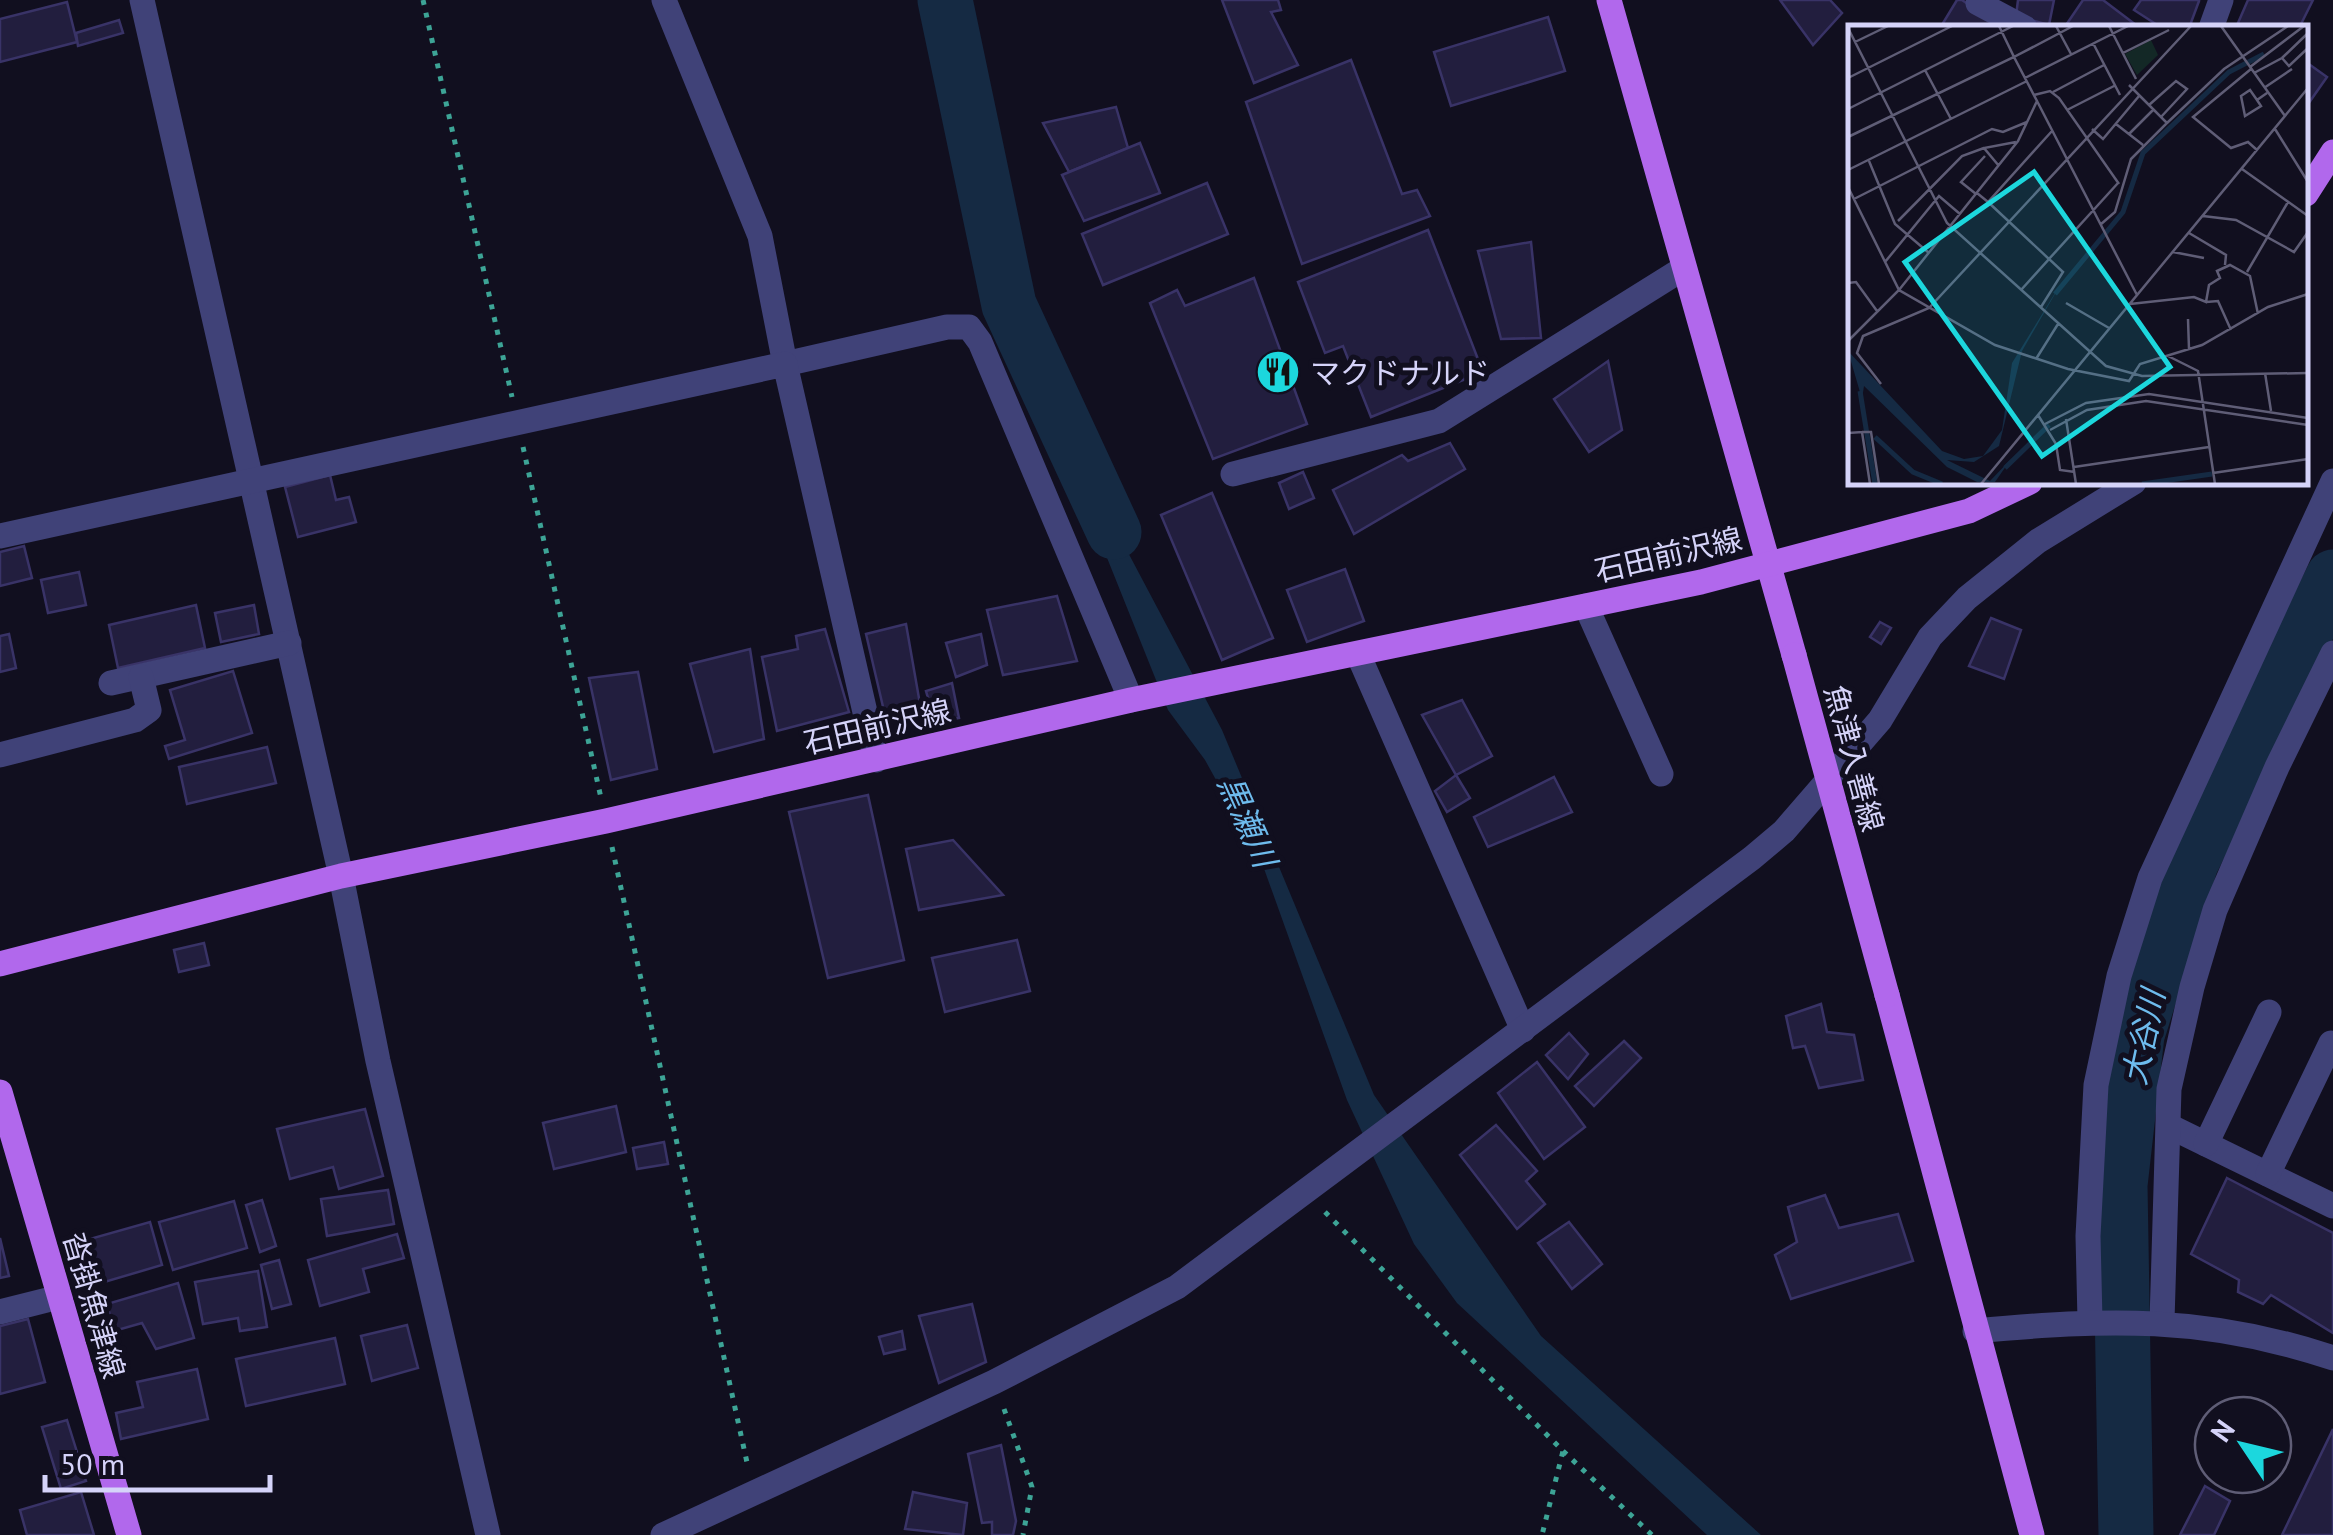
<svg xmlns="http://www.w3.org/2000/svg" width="2333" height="1535" viewBox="0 0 2333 1535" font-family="'PT Sans','Noto Sans JP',sans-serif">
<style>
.water{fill:#152a43}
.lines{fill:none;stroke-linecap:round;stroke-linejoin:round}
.river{stroke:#152a43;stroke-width:55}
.building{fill:#221e3e;stroke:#393367;stroke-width:2.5}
.path{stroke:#3da496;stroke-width:5;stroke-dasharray:5 8;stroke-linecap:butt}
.minor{stroke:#404278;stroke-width:25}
.major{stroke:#b168ec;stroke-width:25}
.major-bridge{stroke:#b168ec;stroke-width:25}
.labels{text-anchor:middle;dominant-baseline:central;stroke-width:10;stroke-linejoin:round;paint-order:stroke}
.poi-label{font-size:30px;fill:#d5d3f9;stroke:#110f1f;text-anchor:start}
.street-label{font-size:30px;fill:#d5d3f9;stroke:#110f1f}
.water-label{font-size:32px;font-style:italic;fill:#6ebbed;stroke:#110f1f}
.inset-river{fill:none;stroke:#152a43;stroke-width:5}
.inset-road{fill:none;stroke:#5f5d76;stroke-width:2.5}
.view{fill:#1cd7dd;fill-opacity:0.15;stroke:#1cd7dd;stroke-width:5}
.inset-edge{fill:none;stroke:#d5d3f9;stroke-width:5}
</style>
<rect width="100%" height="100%" fill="#110f1f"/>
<path class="water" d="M1033,373L1222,730L1374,1095L1541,1336L1761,1535H1707L1457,1303L1414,1244L1347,1100L1262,863L1205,760L1168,710Z"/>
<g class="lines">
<g class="river">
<path d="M945,0L1009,305L1114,532"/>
<path d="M2126,1535L2120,1185L2137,1035L2191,863L2333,577"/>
</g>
</g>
<g class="building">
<path d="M1222,0H1278L1281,10L1271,12L1298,65L1254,83Z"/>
<path d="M1780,0H1830L1842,13L1813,45Z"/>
<path d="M1957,0H1962L2002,28H1940Z"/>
<path d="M2018,0H2054L2049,25L2016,16Z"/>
<path d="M2083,0H2103L2140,28H2064Z"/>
<path d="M2141,0H2197L2199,1L2189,28H2162L2134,10Z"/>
<path d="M2248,0H2313L2299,28H2247L2238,23Z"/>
<path d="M67,2L77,42L0,62V19Z"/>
<path d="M1548,17L1565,71L1451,106L1434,52Z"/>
<path d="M119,20L123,33L78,46L76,33Z"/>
<path d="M1351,60L1402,194L1417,190L1430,216L1302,264L1246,102Z"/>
<path d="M2306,62L2327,77L2306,107Z"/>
<path d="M1116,107L1128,148L1069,172L1043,123Z"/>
<path d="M1140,143L1160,193L1084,221L1062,175Z"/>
<path d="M1207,183L1228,234L1103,285L1082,234Z"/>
<path d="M1428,230L1483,372L1371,417L1343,346L1325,353L1298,282Z"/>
<path d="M1531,242L1541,338L1501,339L1478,251Z"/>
<path d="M1254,278L1307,424L1213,459L1150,303L1177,290L1185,306Z"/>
<path d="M1608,361L1622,430L1589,452L1554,399Z"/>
<path d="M1450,443L1465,469L1354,534L1333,490L1402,455L1408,461Z"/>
<path d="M1303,472L1314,498L1289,509L1279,483Z"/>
<path d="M330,475L336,500L349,497L356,522L298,537L285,487Z"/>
<path d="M1212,493L1273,638L1222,660L1161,515Z"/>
<path d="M24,546L32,578L0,586V552Z"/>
<path d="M1345,569L1364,621L1307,642L1287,590Z"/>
<path d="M79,572L86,605L48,613L41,580Z"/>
<path d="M1057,596L1077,661L1003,675L987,610Z"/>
<path d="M196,605L205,648L118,668L109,625Z"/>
<path d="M254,605L259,634L221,642L215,613Z"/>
<path d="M1991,618L2021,630L2004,679L1969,666Z"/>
<path d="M1880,622L1891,628L1881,644L1870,637Z"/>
<path d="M906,624L920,704L884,711L866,634Z"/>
<path d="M825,629L849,712L777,731L762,657L798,649L796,636Z"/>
<path d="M9,634L16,668L0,672V636Z"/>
<path d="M981,634L987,665L956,677L946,643Z"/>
<path d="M750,649L764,739L714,752L690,664Z"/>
<path d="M233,671L252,733L169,759L165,746L185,740L170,690Z"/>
<path d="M638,672L657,769L611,780L589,678Z"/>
<path d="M952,683L959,718L935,722L926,691Z"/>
<path d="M1462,700L1492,756L1456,775L1422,715Z"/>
<path d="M267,747L276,783L187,804L179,767Z"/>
<path d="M1456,775L1470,798L1447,812L1435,791Z"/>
<path d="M1554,777L1572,812L1488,847L1474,817Z"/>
<path d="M868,795L904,960L828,978L789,812Z"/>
<path d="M953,840L1003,895L919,910L906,849Z"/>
<path d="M1017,940L1030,991L945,1012L932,958Z"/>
<path d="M204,943L209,965L179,972L174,950Z"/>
<path d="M1821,1004L1827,1032L1854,1035L1863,1080L1819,1088L1805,1046L1793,1048L1786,1016Z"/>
<path d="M1569,1033L1588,1054L1568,1079L1546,1055Z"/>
<path d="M1624,1041L1641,1058L1594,1106L1575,1086Z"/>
<path d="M1537,1062L1585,1127L1544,1159L1498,1093Z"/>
<path d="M616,1106L626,1152L554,1169L543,1123Z"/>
<path d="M365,1109L383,1176L339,1189L333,1167L290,1179L277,1129Z"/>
<path d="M1496,1125L1537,1171L1526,1181L1545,1204L1517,1229L1460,1155Z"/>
<path d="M664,1142L668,1164L637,1169L633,1148Z"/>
<path d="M2227,1178L2333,1233V1333L2271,1295L2263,1304L2238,1292L2239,1280L2191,1254Z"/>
<path d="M388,1190L394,1224L327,1236L321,1199Z"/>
<path d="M1825,1195L1839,1228L1898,1214L1913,1261L1791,1299L1775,1255L1797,1242L1788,1207Z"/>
<path d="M262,1200L276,1246L260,1252L246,1205Z"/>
<path d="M234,1201L247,1248L173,1270L159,1222Z"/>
<path d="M150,1222L162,1265L84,1288L72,1244Z"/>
<path d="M1569,1222L1602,1264L1572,1289L1538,1243Z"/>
<path d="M397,1234L404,1258L363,1269L369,1292L320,1306L308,1260Z"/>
<path d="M0,1238L9,1276L0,1278Z"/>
<path d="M279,1260L291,1304L272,1309L261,1265Z"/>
<path d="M258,1271L267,1327L240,1331L238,1318L203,1324L195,1282Z"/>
<path d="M178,1283L194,1338L156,1349L142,1323L114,1331L107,1304Z"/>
<path d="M972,1304L986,1362L939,1383L919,1316Z"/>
<path d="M28,1319L45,1382L0,1394V1326Z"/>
<path d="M407,1325L418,1368L372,1381L361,1336Z"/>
<path d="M902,1331L905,1349L884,1354L879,1337Z"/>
<path d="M335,1338L345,1384L246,1406L236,1359Z"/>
<path d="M197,1369L208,1419L121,1439L116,1413L143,1407L137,1382Z"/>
<path d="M67,1420L86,1481L61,1489L42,1427Z"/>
<path d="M2333,1429V1535H2282Z"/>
<path d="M1001,1445L1016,1521L1013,1535H992V1522L982,1523L968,1454Z"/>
<path d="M2205,1486L2230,1501L2214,1535H2180Z"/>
<path d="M81,1492L94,1535H27L20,1510Z"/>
<path d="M913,1492L967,1503L963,1535L905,1529Z"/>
</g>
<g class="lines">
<g class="path">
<path d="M423,0L512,397"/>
<path d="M523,447L601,798"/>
<path d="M612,847L748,1467"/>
<path d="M1325,1212L1563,1451L1542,1535"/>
<path d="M1004,1409L1032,1487L1023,1535"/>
<path d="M1563,1451L1652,1535"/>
</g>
<g class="minor">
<path d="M142,0L341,876L378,1061L488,1535"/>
<path d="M664,0L760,236L785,364L947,327H969L980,342L1131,700"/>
<path d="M1978,3L2025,28"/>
<path d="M2211,28L2221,0"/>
<path d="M1233,474L1439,421L1684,268"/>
<path d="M0,536L785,364L876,760"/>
<path d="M1586,606L1661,774"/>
<path d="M1358,654L1523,1030"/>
<path d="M111,683L289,643"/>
<path d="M0,755L135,720L149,710L141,677"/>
<path d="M2169,1126L2333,1206"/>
<path d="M2206,1144L2269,1012"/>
<path d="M2268,1174L2331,1043"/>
<path d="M0,1312L59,1297"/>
<path d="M2090,1320L2088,1236L2096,1085L2119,976L2150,878L2333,481"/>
<path d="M2162,1321L2169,1089L2192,987L2215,910L2277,767L2333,653"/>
<path d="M1975,1331C2106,1319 2205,1315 2333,1358"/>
<path d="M663,1535L994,1382L1177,1287L1752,858L1784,831L1880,720L1930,637L1967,598L2038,541L2134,482"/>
</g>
<g class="major">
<path d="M1609,0L1794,655"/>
<path d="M2306,194L2333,152"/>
<path d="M0,964L341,876L606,821L1131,700L1701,582L1969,511L2030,482"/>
<path d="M1887,995L2032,1535"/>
<path d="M0,1092L129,1535"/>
</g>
<path class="major-bridge" d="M1794,655L1887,995"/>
</g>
<defs>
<g id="restaurant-disc" transform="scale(2.25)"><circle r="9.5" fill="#1cd7dd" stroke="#110f1f"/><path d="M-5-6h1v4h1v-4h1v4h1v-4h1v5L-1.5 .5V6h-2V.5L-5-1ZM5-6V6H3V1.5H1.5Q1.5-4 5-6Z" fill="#111"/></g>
</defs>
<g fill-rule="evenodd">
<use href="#restaurant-disc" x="1278" y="372"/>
</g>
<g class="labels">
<g class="poi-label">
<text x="1310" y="372">マクドナルド</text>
</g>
<g class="street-label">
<text transform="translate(1668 554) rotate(-13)">石田前沢線</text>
<text transform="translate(877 726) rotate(-13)">石田前沢線</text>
<text transform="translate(1855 758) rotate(75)">魚津入善線</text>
<text transform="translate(95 1305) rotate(74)">沓掛魚津線</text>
</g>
<g class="water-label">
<text transform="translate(1248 821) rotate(66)">黒瀬川</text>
<text transform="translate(2143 1037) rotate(-78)">大谷川</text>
</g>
</g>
<g transform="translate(1848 25)">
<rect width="460" height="460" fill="#110f1f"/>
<path d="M303,15L310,30L289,50L277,29Z" fill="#132826"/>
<path d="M215,255L174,326L151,421L126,437L99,435L142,456L163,434L147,457H129L99,442L16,361L14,374L0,326L94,426L116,434L135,431L154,405L164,338Z" fill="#152a43"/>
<path class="inset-river" d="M207,269L275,187L295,128L381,47L416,29M12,366L27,459M27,412L65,447L94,459M157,443L201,400M294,459L364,449"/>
<path class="inset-road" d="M208,1L223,29M261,1L288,54M373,1L437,91M0,3L99,198L258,341L294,351L460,348M7,17L40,1M245,18L272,70M275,28L321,5M434,33L459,9M402,42L456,1M403,44L345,92L383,123L400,117L409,125M77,45L103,94M406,48L434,33L441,41L460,23M0,53L104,1M177,53L280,1M416,63L444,44M205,67L256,40M186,70L202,66L211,73L271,159M409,75L413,81L397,91L393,71L402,65L409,75L419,68M189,76L289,270M301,80L328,56L339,64L313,92M0,84L165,1M219,85L266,61M319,98L376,44L440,1M268,99L295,120M244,104L255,114L291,71M427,104L460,157M281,109L305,85M0,112L166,32L151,1M21,136L47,199L81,228M151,141L136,123L168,117M394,144L460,191M0,145L179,56M0,162L51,265L147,320L220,344L281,356L292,339L354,320L420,282L460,269M129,168L140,177L204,106M128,169L113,157L137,131M6,174L144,104L155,107L179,97M140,177L201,234L173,265M355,191L388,195L446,227L460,207M50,196L114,131L136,123M252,200L267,187L283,134L319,98L281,60M341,208L378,230L377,240M325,227L356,233M37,237L91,171L112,189M399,247L440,177M0,258L8,257L29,286M358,277L370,276L383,305M218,278L261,303M282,279L346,272L358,277L361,260L372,253L369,246L382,240L402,251L410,289M193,282L215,247L201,234L270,158M340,294L341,324M0,316L51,265L170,116L189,76L166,32L225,1M320,331L350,346L367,459M188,334L210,299M417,348L423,386M33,359L9,328L15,311L81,283L343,1M190,390L208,419L212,445L227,447M218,394L228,459M197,399L238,378L301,369L460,393M202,405L239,385L298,376L460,400M14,407H23L31,459M0,408L14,407L22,459M226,442L361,422M365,448L460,434M133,459L460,63"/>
<path class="view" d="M186,147L322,342L194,431L57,237Z"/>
<rect width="460" height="460" class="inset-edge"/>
</g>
<g transform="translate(2243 1445) rotate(305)"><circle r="48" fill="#110f1f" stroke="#5f5d76" stroke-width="2.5"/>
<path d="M0-8L18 38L0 25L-18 38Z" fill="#1cd7dd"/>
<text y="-15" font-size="28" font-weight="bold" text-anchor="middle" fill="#d5d3f9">N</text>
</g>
<path d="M45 1475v15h225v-15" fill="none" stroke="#d5d3f9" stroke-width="5"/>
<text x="60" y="1475" font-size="30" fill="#d5d3f9" stroke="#110f1f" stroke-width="8" paint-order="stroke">50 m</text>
</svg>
